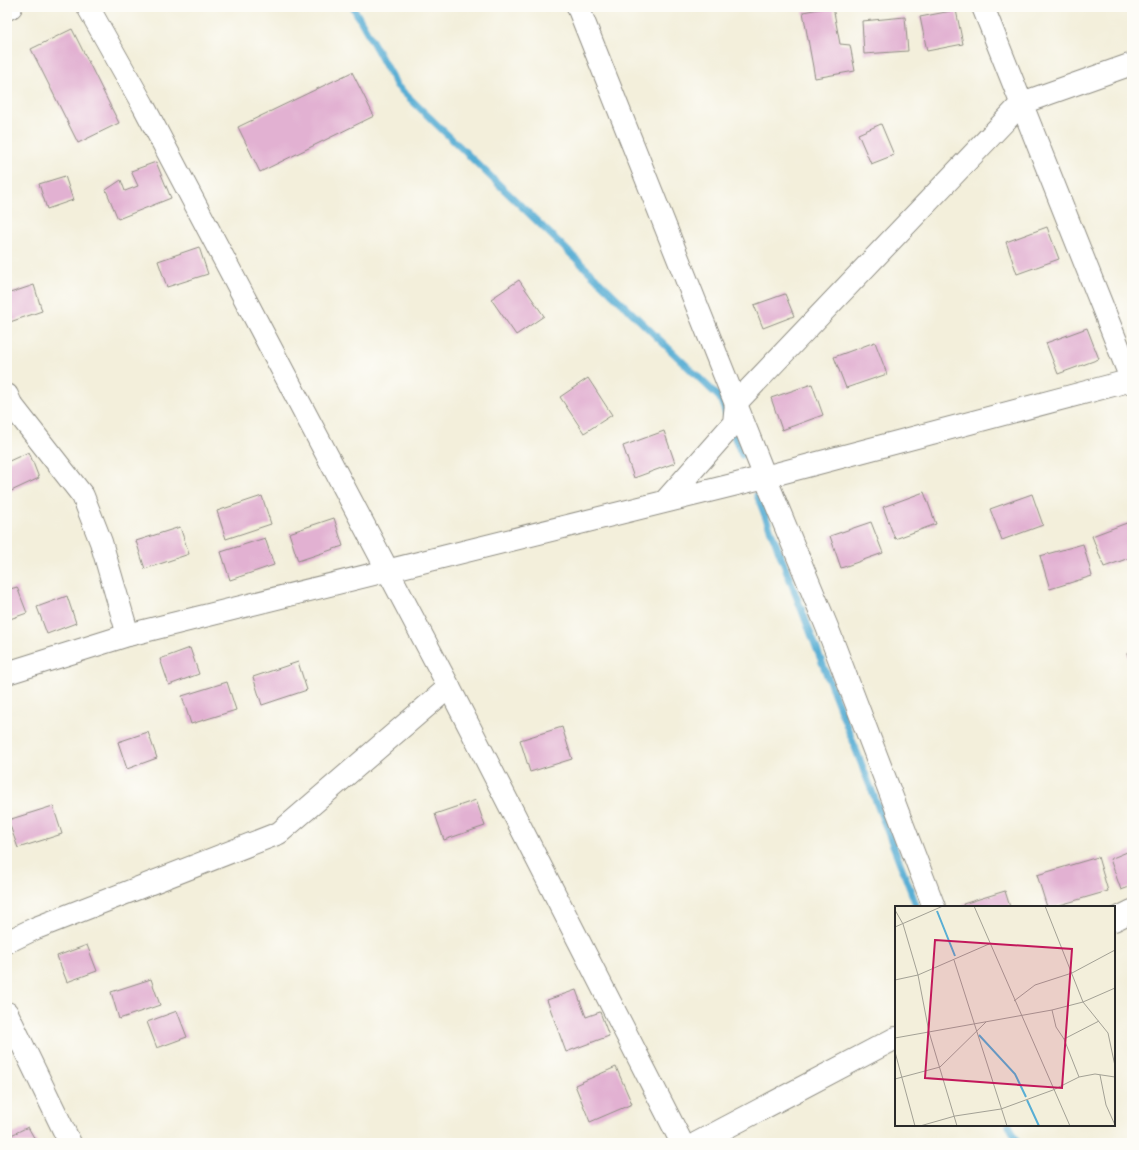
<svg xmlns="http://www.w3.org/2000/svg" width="1139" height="1150" viewBox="0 0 1139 1150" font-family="'Playpen Sans',sans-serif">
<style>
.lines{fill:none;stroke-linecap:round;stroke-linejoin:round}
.stream{stroke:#58aed4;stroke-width:7}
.building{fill:#e2b1d2}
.minor-casing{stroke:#8f8d83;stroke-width:24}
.minor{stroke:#fff;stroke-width:22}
.inset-river{fill:none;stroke:#58aed4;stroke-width:2}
.inset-road{fill:none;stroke:#a3a195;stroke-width:1}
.view{fill:#c2185b;fill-opacity:0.15;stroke:#c2185b;stroke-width:2}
.inset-edge{fill:none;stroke:#2b2b2b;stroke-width:2}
</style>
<rect width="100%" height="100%" fill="#fdfcf7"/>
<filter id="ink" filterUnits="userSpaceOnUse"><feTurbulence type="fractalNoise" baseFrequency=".025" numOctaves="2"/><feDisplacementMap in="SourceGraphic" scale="8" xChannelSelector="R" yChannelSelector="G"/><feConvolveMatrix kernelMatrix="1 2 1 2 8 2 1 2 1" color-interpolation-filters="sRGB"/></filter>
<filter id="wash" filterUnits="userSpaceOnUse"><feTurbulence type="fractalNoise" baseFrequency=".012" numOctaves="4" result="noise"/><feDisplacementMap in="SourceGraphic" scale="16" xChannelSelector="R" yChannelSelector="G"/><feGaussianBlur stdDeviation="0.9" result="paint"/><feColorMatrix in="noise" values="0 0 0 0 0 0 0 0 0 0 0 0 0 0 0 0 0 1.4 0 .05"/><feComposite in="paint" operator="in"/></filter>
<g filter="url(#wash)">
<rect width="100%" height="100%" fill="#f3efdb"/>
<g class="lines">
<g class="stream">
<path d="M353,7L397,86L720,398L727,417"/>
<path d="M732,431L742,455"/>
<path d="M757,495L917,907"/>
<path d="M1009,1125L1018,1143"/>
</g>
</g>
<g id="blocks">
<g class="building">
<path d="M830,7H833L840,44L850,45L855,71L815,78L803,12Z"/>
<path d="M956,10L963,44L927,51L920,17Z"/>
<path d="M905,17L908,51L864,54L862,21Z"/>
<path d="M72,29L119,123L78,143L31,49Z"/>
<path d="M352,72L374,116L260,172L238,127Z"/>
<path d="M881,124L894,155L871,164L858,134Z"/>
<path d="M156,162L171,198L118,219L106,190L121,180L125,191L138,186L131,171Z"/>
<path d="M65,176L73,200L47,209L39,184Z"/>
<path d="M1047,227L1059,259L1017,274L1006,242Z"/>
<path d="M199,247L208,274L167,287L158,261Z"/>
<path d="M519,280L544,316L516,335L491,299Z"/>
<path d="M34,285L42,311L7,323V294Z"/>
<path d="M785,294L794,316L763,328L754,305Z"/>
<path d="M1087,328L1099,359L1058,374L1046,343Z"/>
<path d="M875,342L887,374L846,388L834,357Z"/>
<path d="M588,378L612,415L584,433L560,397Z"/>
<path d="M812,384L823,415L782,430L771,398Z"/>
<path d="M664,431L675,463L634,478L623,446Z"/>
<path d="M29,452L39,478L7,493V462Z"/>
<path d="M924,492L936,524L895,539L883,507Z"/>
<path d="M1032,494L1043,525L1002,540L990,509Z"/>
<path d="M262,496L271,524L226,539L217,511Z"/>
<path d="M334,518L343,546L298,561L289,533Z"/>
<path d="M1132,521V557L1104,567L1092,536Z"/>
<path d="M871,522L883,553L841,568L830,536Z"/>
<path d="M180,527L189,554L145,569L136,541Z"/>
<path d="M265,538L274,565L230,580L221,552Z"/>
<path d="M1083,544L1092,576L1050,589L1040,556Z"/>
<path d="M17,587L27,613L7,620V590Z"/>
<path d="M67,596L76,623L47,634L37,607Z"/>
<path d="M190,648L199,674L169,685L160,659Z"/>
<path d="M1132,651V666L1127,653Z"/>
<path d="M298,662L307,690L262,705L253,677Z"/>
<path d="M227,682L236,710L191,724L182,696Z"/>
<path d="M562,727L572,759L530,772L520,740Z"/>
<path d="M148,732L157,758L127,769L118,742Z"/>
<path d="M476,800L485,826L444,840L435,814Z"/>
<path d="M53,806L62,834L18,848L8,820Z"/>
<path d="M1132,850V886L1121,890L1110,859Z"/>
<path d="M1098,857L1108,891L1053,907H1047L1037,875Z"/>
<path d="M1005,891L1010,907H964L963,904Z"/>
<path d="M87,945L97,971L67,982L57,956Z"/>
<path d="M151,979L160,1005L119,1019L111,992Z"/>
<path d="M576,990L586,1017L600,1012L609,1036L566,1052L547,1000Z"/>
<path d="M177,1011L187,1037L157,1048L147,1022Z"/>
<path d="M616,1067L632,1104L590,1122L575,1085Z"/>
<path d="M28,1127L37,1143H7V1137Z"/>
</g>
</g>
</g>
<g filter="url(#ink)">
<use href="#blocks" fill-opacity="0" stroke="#8f8d83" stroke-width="1"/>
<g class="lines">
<g class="minor-casing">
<g id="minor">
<path d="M88,7L143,105L449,687L682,1143"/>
<path d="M578,7L765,477L827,627L934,907"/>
<path d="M983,7L1132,381"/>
<path d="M7,9L11,7"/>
<path d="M7,395L11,404L83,496L101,542L128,635"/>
<path d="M666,500L734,423L736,403L1022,103L1132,64"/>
<path d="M7,673L128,635L765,477L1132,380"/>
<path d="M1114,920L1132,911"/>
<path d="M7,942L36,928L279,833L449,687"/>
<path d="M7,1013L70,1143"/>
<path d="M697,1143L896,1038"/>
</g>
</g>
<use href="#minor" class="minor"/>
</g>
</g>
<g transform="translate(895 906)">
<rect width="220" height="220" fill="#f3efdb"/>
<path class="inset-river" d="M42,5L60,50M84,129L120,168L131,191M132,194L144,220"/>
<path class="inset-road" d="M79,0L175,220M150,0L188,96L213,127L220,160M0,4L8,18L23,69L34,126L62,220M0,21L48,0M59,54L112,220M0,74L23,69L94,38M119,95L140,79L177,67L220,44M157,104L161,121L169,133L184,171M0,132L157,104L188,96L220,82M169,133L204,115M0,146L20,220M205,169L211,199L220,219M0,173L45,161L91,116M25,220L60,210L106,203L158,184L184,171L200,168L220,171"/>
<path class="view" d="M40,34L177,43L167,182L30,172Z"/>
<rect width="220" height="220" class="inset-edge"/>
</g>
<rect width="1139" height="1150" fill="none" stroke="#fdfcf7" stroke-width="24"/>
</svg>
